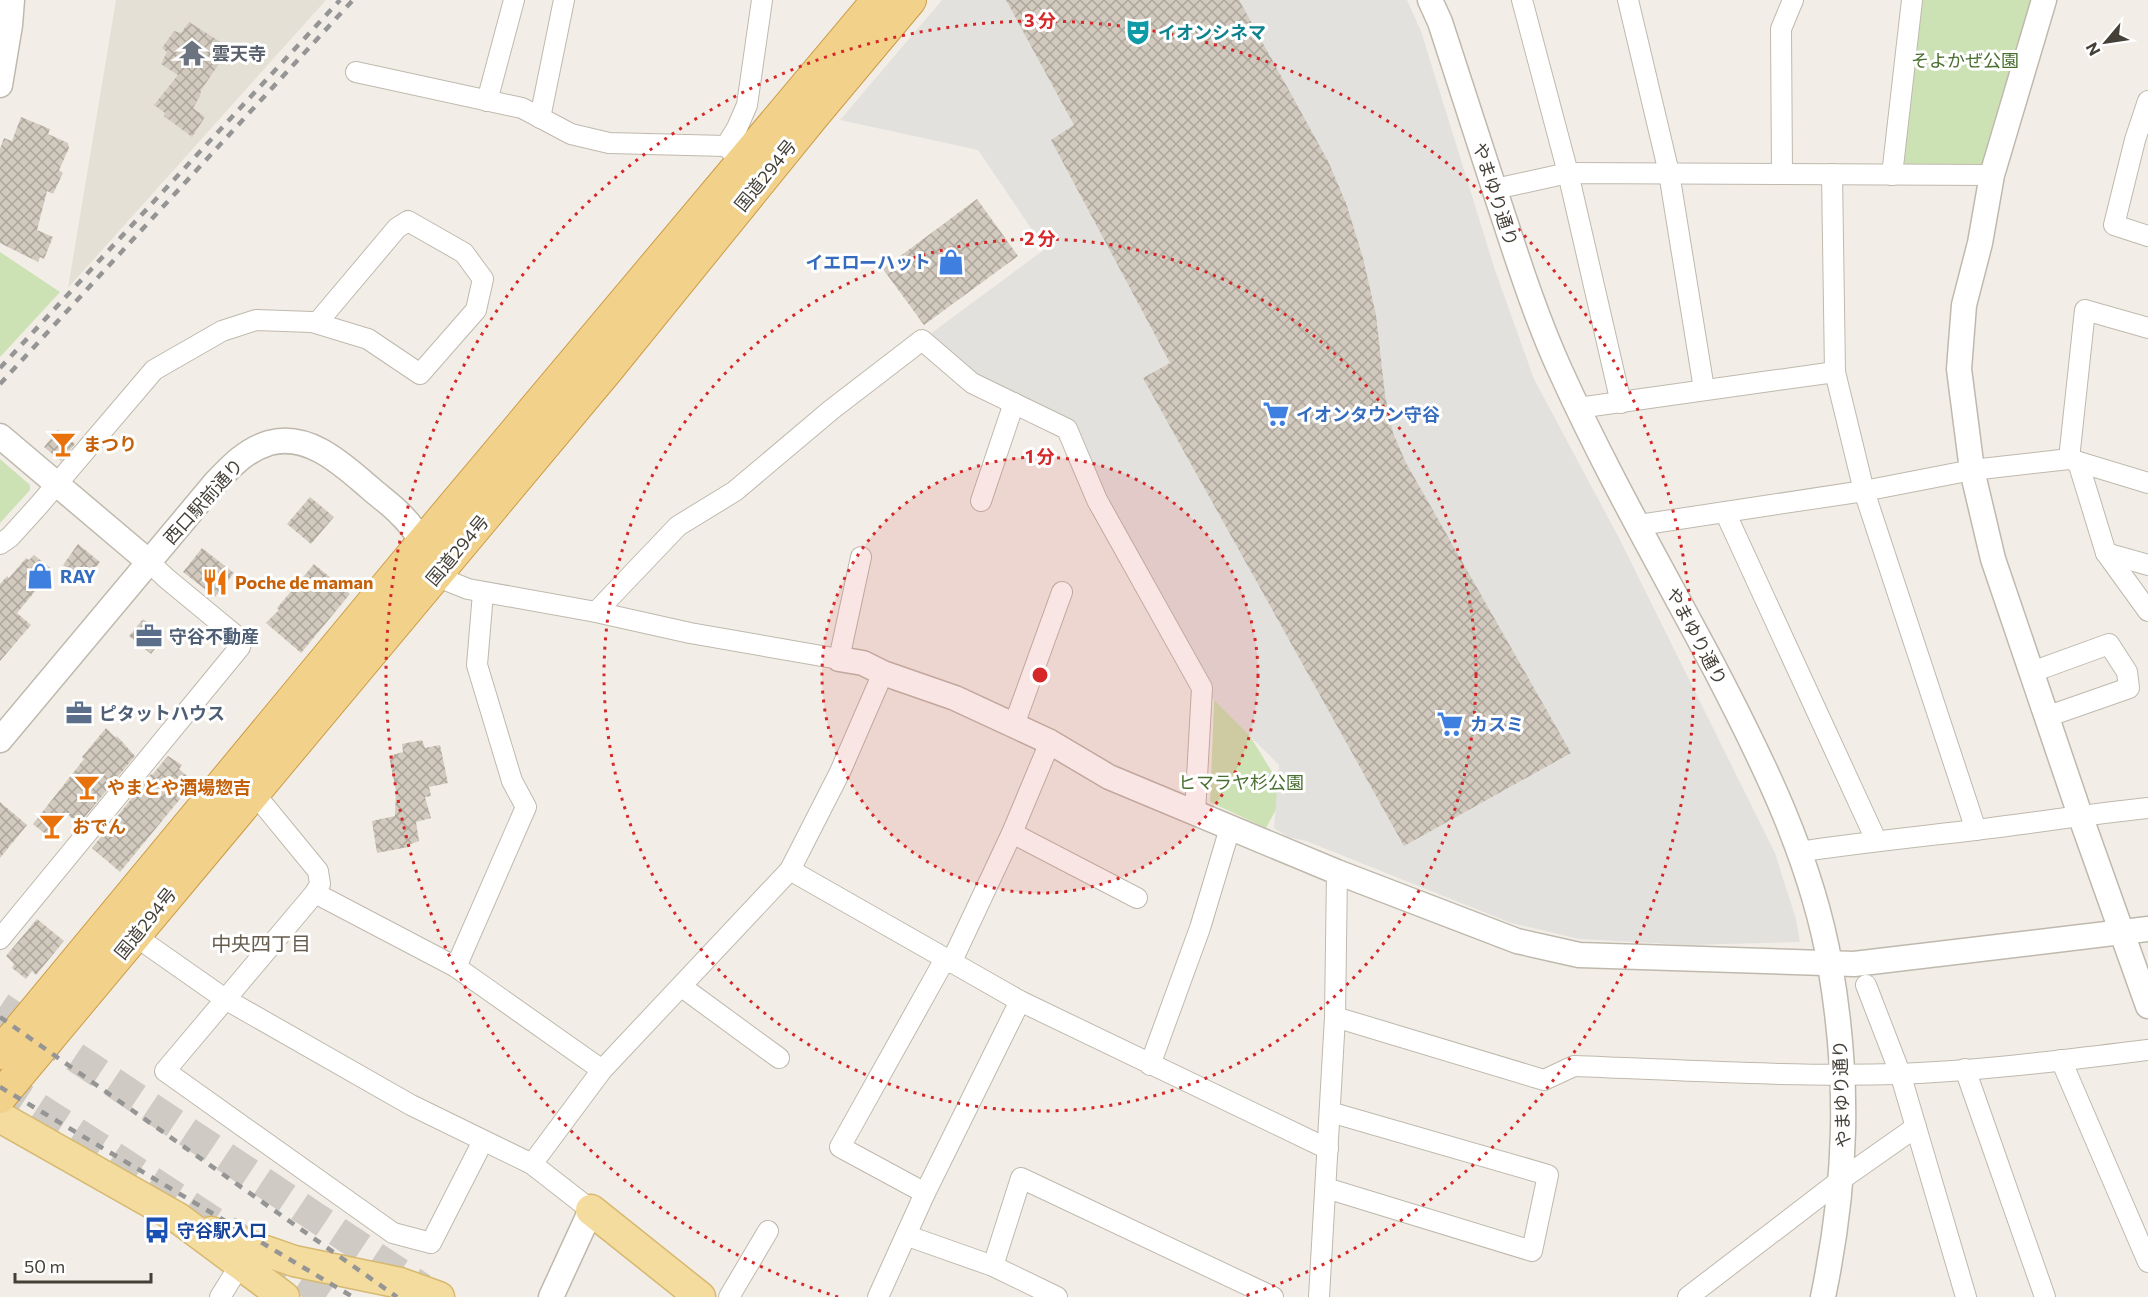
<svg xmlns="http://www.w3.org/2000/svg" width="2148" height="1297" viewBox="0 0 2148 1297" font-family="Commissioner,'Noto Sans JP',sans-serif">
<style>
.residential{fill:#e5e0d6}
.green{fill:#cde2b4}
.parking{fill:#e3e1de}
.building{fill:url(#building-cross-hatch)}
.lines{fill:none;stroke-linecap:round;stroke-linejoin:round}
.primary-tunnel{stroke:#cfcbc4;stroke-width:30;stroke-dasharray:30 15;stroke-linecap:butt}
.minor-casing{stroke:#bfb9ad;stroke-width:22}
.tertiary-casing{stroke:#bfb9ad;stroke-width:27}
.primary-casing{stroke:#d7b870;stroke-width:33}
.trunk-casing{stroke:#cd9c46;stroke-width:34}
.minor{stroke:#fff;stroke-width:20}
.tertiary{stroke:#fff;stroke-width:24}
.primary{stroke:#f4dc9e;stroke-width:30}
.trunk{stroke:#f2d28a;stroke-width:32}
.rail{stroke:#959595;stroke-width:4.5;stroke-dasharray:8 8;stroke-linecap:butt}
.ring{fill:none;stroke:#d62828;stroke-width:3;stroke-dasharray:3 6}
.labels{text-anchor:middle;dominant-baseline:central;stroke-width:6;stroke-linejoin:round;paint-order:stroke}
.culture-label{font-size:18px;font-weight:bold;fill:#0d838f;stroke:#fff;text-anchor:start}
.worship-label{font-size:18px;font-weight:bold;fill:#5b616d;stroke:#fff;text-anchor:start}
.park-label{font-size:18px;fill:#486f30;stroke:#fff}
.street-label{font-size:18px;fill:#443f37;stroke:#fff}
.shop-label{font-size:18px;font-weight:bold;fill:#366cbe;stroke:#fff;text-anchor:start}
.food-label{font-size:18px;font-weight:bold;fill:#c56008;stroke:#fff;text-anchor:start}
.service-label{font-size:18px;font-weight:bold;fill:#4e5e75;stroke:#fff;text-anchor:start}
.transit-label{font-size:18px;font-weight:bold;fill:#164399;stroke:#fff;text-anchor:start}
.neighbourhood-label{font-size:20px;fill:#665d4f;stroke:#fff}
.centre{fill:#d62828;stroke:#fff;stroke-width:3}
.ring-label{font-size:18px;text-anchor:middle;font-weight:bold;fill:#d62828;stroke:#fff;stroke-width:6;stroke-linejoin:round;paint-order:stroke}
</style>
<defs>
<pattern id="building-cross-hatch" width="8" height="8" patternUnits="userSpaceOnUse" patternTransform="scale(1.5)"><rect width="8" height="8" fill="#d2cabe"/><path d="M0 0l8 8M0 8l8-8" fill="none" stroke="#aca59b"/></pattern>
</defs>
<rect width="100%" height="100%" fill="#f2eee7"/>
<path class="residential" d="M116,0H326L68,288Z"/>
<g class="green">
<path d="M1912,0H2044L1992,175H1892Z"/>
<path d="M0,252L60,292L0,357Z"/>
<path d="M0,459L30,485V490L0,523Z"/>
<path d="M1215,679L1285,793L1266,828L1210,802Z"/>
</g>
<path class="parking" d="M942,0H1407L1421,31L1495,270L1534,379L1619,538L1775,853L1796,919L1800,942L1689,945L1579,939L1511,923L1306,841L1288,837L1274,828L1279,765L1202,688L1067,429L972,383L922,340L1045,249L978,150L840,120Z"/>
<g class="building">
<path d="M1006,0H1239L1328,161L1346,203L1363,258L1376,315L1385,395L1393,433L1406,463L1571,753L1404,846L1143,378L1170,363L1051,140L1074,125Z"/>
<path d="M189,22L230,48L201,90L200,96L193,108L205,117L192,137L164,116L165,113L154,105L178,75L161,64L167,52L162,48L174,31L181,33Z"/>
<path d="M21,117L50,129L48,134L68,143L69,148L59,170L63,173L53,194L47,191L37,230L53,237L44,259L40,257L38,262L0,243V149L4,138L12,141Z"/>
<path d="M977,199L1018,256L924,325L883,269Z"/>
<path d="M58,430L75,444L61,461L44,447Z"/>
<path d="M310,497L334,517L311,544L287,524Z"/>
<path d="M78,544L100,562L84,582L63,565Z"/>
<path d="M202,548L234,573L215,597L183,572Z"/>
<path d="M34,555L53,570L17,613L31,625L0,661V584L7,576L9,578L26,558L29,560Z"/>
<path d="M314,564L350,594L301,653L266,623L279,610L277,608Z"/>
<path d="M143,619L164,637L151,654L129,636Z"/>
<path d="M106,728L116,738L117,736L135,756L79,824L67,814L49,837L33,824L84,759L82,757Z"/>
<path d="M422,740L425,748L440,745L448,783L429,787L431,796L425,797L431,818L416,822L419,841L408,845V847L377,853L372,821L395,816L396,791L389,756L403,752L402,744Z"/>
<path d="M168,756L182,765L179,769L194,782L120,872L92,848L151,774L152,775Z"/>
<path d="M0,802L27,825L0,858Z"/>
<path d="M37,919L64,941L36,975L32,971L26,979L12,968L14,964L6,956Z"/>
</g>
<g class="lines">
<g class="primary-tunnel">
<path d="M0,1007L422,1288"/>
<path d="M0,1083L330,1297"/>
</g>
<g class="minor-casing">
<g id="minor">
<path d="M1522,0L1568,173L1621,403"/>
<path d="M1628,0L1669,173L1704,389"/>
<path d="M356,72L522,108L571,134L609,143L726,146L748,168"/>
<path d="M487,101L514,0"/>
<path d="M2148,101L2135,140L2114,225L2148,236"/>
<path d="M540,118L564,0"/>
<path d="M726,146L737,128L747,105L762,0"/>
<path d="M1782,174L1781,29L1793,0"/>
<path d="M1832,174L1835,372L1864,491L1976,830"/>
<path d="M1892,175L1912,0"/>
<path d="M1495,189L1568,173L1992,175"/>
<path d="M1578,408L1835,372"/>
<path d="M2069,459L2085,310L2148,328"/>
<path d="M2078,462L2106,553L2148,611"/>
<path d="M981,501L1014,403"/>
<path d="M1725,512L1876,840"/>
<path d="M1639,525L1864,491L1972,470L2069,459L2148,483"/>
<path d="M0,544L10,537L39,505L154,370L222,331L256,320L312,322L368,339L420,374L476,310L483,279L464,253L408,221L397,228L317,323"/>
<path d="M2106,553L2148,565"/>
<path d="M440,570L448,581L468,589L596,612L690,633L839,659L861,557"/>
<path d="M596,612L678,526L735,491L831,410L922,340L972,383L1067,429L1097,500L1202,688L1195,813"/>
<path d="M2032,672L2109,644L2127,672L2129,688L2046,717"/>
<path d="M1014,725L1062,592"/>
<path d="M254,793L318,871L320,884L315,893L165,1071L393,1233L431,1243L483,1141"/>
<path d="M1012,833L1137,898"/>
<path d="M1798,852C1857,843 1916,837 1975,830C2033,823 2090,814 2148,808"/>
<path d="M790,870L1020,1001L1328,1149"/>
<path d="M315,893L456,967L602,1070"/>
<path d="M0,939L240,647L235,635L166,578L149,562"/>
<path d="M148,945L225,999L411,1105L532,1164L591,1210"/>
<path d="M951,963L1012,833L1050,742"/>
<path d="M456,967L526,807L512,781L477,665L483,593"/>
<path d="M1866,985L1900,1073L1966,1297"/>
<path d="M682,987L779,1058"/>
<path d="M1335,1017L1544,1080L1574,1066C1682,1070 1790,1077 1898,1074C1981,1071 2065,1060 2148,1050"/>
<path d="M2061,1060L2148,1262"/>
<path d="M1150,1065L1200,928L1230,828"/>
<path d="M1965,1069L2045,1297"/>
<path d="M532,1164L602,1070L790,870L840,772L883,673"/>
<path d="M1326,1188L1532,1251L1548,1175L1330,1112"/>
<path d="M925,1193L840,1147L945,959"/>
<path d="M908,1236L993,1266L1057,1297"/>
<path d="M993,1266L1021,1178L1273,1297"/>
<path d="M220,1297L240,1265"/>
<path d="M729,1297L768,1231"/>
<path d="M878,1297L925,1193L1020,1001"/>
<path d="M1319,1297L1335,1017L1337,872"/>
<path d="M1688,1297L1842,1179L1916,1127"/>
</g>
</g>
<g class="tertiary-casing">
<g id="tertiary">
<path d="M1430,0L1440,22C1458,78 1477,134 1495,191C1515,251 1534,313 1560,370C1606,472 1662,569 1714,667C1763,761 1812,860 1830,965C1850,1081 1847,1182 1823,1297"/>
<path d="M2044,0L1992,175L1980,243L1964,305L1959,369L1972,470L1993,559L2080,815L2148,1006"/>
<path d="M0,85L10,25L12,0"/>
<path d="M0,436L149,562"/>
<path d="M839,659L863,663L883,673L955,698L1050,742L1109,777L1337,872L1517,941L1579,955L1854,964L2148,929"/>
<path d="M0,740L215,483C231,466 246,450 269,443C309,432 343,465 370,488C380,497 392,505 401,515C413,526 422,542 431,555"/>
<path d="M551,1297L591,1210"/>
</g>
</g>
<g class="primary-casing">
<g id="primary">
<path d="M0,1117L178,1218L284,1297"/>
<path d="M591,1210L700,1297"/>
<path d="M211,1232L294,1261L400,1283L439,1297"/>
</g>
</g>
<g class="trunk-casing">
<g id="trunk">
<path d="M0,1053L423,542L878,0"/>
<path d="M0,1097L607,370L813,116L910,0"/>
</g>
</g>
<use href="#minor" class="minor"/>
<use href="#tertiary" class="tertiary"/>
<use href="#primary" class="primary"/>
<use href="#trunk" class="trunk"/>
<g class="rail">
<path d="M0,368L340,0"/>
<path d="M0,384L353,0"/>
<path d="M0,1017L397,1297"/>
<path d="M0,1087L353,1297"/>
</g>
</g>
<circle cx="1040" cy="675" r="218" fill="#d62828" fill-opacity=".12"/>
<g class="ring">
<circle cx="1040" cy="675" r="218"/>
<circle cx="1040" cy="675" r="436"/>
<path d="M838 1297A654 654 0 1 1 1242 1297"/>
</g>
<defs>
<g id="theatre-bare" transform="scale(2.07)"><path d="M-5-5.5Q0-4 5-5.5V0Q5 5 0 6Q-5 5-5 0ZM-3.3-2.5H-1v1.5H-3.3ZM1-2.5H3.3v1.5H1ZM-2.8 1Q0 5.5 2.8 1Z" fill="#0f9aa8" stroke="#fff" stroke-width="2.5" paint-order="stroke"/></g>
<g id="temple-bare" transform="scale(2.07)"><path d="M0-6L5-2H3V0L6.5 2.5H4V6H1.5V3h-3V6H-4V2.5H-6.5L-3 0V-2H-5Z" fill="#6b7280" stroke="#fff" stroke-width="2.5" paint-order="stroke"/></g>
<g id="shop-bare" transform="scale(2.07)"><path d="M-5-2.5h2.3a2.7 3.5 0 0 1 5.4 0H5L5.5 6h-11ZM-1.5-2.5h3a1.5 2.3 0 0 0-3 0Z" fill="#3f7fe0" stroke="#fff" stroke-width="2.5" paint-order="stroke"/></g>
<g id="supermarket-bare" transform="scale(2.07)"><path d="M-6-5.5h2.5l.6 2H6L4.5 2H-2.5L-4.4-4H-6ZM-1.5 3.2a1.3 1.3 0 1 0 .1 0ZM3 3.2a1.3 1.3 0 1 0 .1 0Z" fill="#3f7fe0" stroke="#fff" stroke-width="2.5" paint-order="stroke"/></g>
<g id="bar-bare" transform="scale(2.07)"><path d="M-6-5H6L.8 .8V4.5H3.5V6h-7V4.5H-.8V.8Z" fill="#e8710a" stroke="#fff" stroke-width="2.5" paint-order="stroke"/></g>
<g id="restaurant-bare" transform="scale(2.07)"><path d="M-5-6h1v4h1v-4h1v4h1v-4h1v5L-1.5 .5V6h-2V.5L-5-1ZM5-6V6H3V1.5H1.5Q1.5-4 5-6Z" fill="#e8710a" stroke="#fff" stroke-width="2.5" paint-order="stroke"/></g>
<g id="office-bare" transform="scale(2.07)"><path d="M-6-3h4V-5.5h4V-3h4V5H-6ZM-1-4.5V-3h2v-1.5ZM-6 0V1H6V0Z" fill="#5c6f8a" stroke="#fff" stroke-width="2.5" paint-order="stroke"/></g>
<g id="bus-bare" transform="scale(2.07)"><path d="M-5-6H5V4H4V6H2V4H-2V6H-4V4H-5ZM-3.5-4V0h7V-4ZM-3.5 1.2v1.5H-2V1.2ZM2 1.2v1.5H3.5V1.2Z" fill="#1a4fb4" stroke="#fff" stroke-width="2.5" paint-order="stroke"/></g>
</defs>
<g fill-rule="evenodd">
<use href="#theatre-bare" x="1138" y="32"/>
<use href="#temple-bare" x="192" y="53"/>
<use href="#shop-bare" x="951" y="262"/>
<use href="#supermarket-bare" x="1276" y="414"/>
<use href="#bar-bare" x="63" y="444"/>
<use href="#shop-bare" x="40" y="576"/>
<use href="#restaurant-bare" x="215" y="582"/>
<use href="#office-bare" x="149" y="636"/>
<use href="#office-bare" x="79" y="713"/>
<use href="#supermarket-bare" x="1450" y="724"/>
<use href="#bar-bare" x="87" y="787"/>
<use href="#bar-bare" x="52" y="826"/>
<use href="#bus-bare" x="157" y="1230"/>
</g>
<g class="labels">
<g class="culture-label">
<text x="1158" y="32">イオンシネマ</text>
</g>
<g class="worship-label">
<text x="212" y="53">雲天寺</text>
</g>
<g class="park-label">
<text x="1965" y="60">そよかぜ公園</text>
<text x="1241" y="782">ヒマラヤ杉公園</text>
</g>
<g class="street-label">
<text transform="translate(765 175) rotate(-51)">国道294号</text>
<text transform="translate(1496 194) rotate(72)">やまゆり通り</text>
<text transform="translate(203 501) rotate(-48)">西口駅前通り</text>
<text transform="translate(457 550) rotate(-50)">国道294号</text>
<text transform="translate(1697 636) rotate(62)">やまゆり通り</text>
<text transform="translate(145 923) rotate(-51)">国道294号</text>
<text transform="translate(1841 1094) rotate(-92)">やまゆり通り</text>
</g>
<g class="shop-label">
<text x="931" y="262" text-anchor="end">イエローハット</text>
<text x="1296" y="414">イオンタウン守谷</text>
<text x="60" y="576">RAY</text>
<text x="1470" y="724">カスミ</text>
</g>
<g class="food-label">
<text x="83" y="444">まつり</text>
<text x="235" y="582">Poche de maman</text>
<text x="107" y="787">やまとや酒場惣吉</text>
<text x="72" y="826">おでん</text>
</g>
<g class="service-label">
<text x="169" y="636">守谷不動産</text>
<text x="99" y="713">ピタットハウス</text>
</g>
<g class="transit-label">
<text x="177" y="1230">守谷駅入口</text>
</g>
<g class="neighbourhood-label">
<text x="261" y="943">中央四丁目</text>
</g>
</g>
<circle cx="1040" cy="675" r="9" class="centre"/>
<g class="ring-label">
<text x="1040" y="27">3 分</text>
<text x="1040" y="245">2 分</text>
<text x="1040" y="463">1 分</text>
</g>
<g transform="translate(2106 42) rotate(241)" stroke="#ffffff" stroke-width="4.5" paint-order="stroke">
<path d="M0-4.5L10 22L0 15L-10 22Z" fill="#443f37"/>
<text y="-9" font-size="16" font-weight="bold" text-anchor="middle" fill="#443f37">N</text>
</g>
<path d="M15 1273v9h136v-9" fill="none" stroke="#443f37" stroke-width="3"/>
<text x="24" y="1273" font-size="18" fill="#443f37" stroke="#ffffff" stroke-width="4.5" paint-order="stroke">50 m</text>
</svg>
